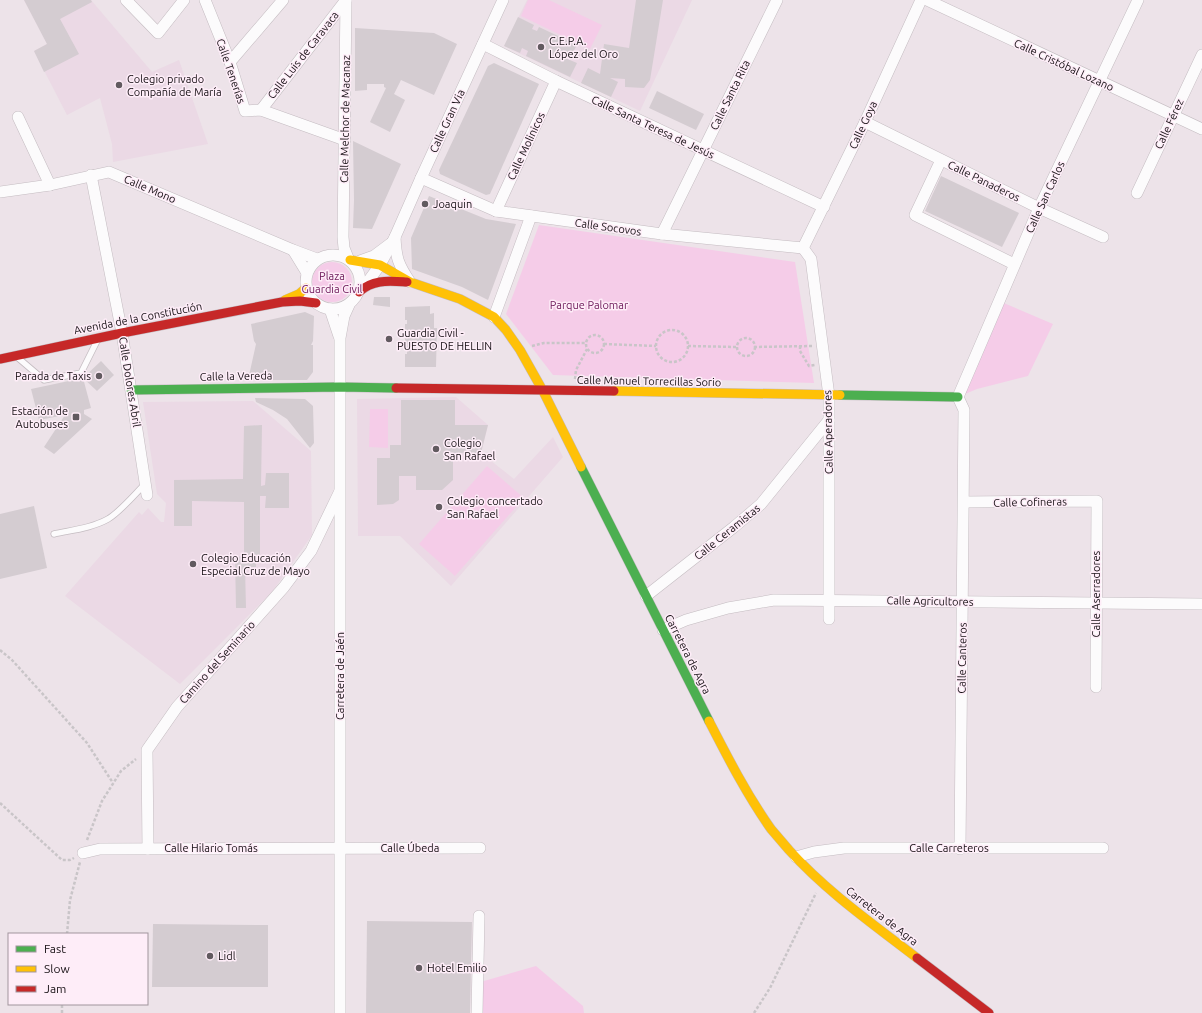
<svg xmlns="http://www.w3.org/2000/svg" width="1202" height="1013" viewBox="0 0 1202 1013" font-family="Ubuntu,sans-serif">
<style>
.built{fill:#ebd9e5}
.green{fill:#f5cce8}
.building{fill:#d4ccd1}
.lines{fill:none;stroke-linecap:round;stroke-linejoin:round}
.lane-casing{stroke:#c4bcc1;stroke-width:7}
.street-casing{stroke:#c4bcc1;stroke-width:12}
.fast-casing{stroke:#c4bcc1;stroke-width:10}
.slow-casing{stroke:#c4bcc1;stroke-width:10}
.jam-casing{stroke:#c4bcc1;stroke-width:10}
.path{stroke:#c9c5c8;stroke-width:2.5;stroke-dasharray:3 2;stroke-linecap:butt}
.lane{stroke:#fcfbfc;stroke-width:5.5}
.street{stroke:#fcfbfc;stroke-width:11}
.fast{stroke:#4caf50;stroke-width:9}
.slow{stroke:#ffc107;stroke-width:9}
.jam{stroke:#c62828;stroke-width:9}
.poi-dot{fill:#615a5f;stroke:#feedf8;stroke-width:1.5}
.labels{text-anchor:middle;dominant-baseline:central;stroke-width:3;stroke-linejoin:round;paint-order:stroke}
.poi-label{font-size:11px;fill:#161014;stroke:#feedf8;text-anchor:start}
.street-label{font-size:11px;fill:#161014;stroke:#feedf8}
.park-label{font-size:11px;fill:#6b1758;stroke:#feedf8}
</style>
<rect width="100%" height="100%" fill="#ede3e9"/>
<g class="built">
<path d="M24,0H91L152,72L179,60L208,144L113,162L112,144L100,98L67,115L34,51L47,44Z"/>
<path d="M527,0H692L640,111L504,46Z"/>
<path d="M456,397L488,425L481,453L514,479L553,437L563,457L451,586L400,536H358L357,399Z"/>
<path d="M253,401L311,451L312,535L272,592L180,684L65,596L139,512L142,515L148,508L161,522H164L166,503L157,494L143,402Z"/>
</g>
<g class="green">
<path d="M528,0H549L602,25L590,49L521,16Z"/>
<path d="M539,225L795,262L814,383L553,375L506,314Z"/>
<circle cx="332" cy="282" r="20"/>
<path d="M999,301L1053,324L1028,376L977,389L958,397Z"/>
<path d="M370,409H388V448L369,447Z"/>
<path d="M487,466L524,498L455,576L419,544Z"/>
<path d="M536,966L583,1006L584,1013H477V983Z"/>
</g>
<g class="building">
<path d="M24,0H91L92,2L60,19L79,54L44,72L34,51L47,44Z"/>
<path d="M636,0H663L650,80L644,88L625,87V79L610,78L618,82L611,97L581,83L588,68L600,74L604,44L629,48Z"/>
<path d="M518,17L534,25L532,29L537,31L539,27L577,45L571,56L567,55L565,58L577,63L570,77L526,56L528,51L522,48L520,53L504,46Z"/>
<path d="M355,28L434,33L457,44L434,95L401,80L394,94L405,100L390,132L370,122L386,88L384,87V84H367V90L355,91Z"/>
<path d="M494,63L539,84L490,194L486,195L440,174L439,170L488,66Z"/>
<path d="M657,91L704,114L696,130L649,108Z"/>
<path d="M353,141L401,164L372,229L353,228L354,200Z"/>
<path d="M941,176L1019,213L1002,247L925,211Z"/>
<path d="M429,196L486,219L516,224L488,300L462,287L412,269L411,238Z"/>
<path d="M374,297H390V307L373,305Z"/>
<path d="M430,306V314L434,313V328H437L436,367H405V354H407V349H405V324H407V320H405V307Z"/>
<path d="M305,312L314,316L313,341L311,345H313V372L307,380H248L256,344L254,341L251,324Z"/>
<path d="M101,361L114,375L97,391L83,378Z"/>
<path d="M83,378L91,408L84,410V414L92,419L54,454L44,447L65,415L39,420L31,389Z"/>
<path d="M255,398L305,399L313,406L314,443L310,448L287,419L273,410L256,402Z"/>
<path d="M401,400H455V425H488L481,453H453V480L442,490H416V476H399V500L393,504L377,505V458H390V445H401Z"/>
<path d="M262,425L261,486L265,485L266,473H289V508H265L266,496H260V556H256V567H245L246,608H236L235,557L244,556V502L192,501V526H174V480L243,479L244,426Z"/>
<path d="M34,506L47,568L0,579V514Z"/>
<path d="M367,921L472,922L470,1013H366Z"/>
<path d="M153,924L268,925V987H152Z"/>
</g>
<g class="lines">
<g class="lane-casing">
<g id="lane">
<path d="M17,357L44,380L81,373L97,341"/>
<path d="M54,534C72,530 92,528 108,519C120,512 135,494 145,484"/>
</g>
</g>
<g class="street-casing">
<g id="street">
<path d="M126,0L158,33L184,0"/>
<path d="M205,0L230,62L245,111L261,110L345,140"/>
<path d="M346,0L343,237L344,248L348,258"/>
<path d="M927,0L1202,129"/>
<path d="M483,44L556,81L824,207"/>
<path d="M230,62L283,0"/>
<path d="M261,110L346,0"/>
<path d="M18,117L50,185"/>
<path d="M865,122L1039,208L1103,237"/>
<path d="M941,160L915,215L1014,264"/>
<path d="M91,175L122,333L147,495"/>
<path d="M421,178L496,211L662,234L803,248"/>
<path d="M0,192L50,185L109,172L293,250L317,259"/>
<path d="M1137,193L1202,55"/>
<path d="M496,211L556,81"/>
<path d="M662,234L777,0"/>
<path d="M395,237C396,258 398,264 410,282"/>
<path d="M803,248L811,259L829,396V619"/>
<path d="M803,248L865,122L921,0"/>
<path d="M293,250L307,273"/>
<circle cx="333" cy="282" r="27"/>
<path d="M360,261L374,256L390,244"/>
<path d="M364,287L380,265L395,237L421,178L503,0"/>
<path d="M330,309L339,336"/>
<path d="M494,317L531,216"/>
<path d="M964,502L1097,501L1096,687"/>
<path d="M646,596L734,527L761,504L829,420"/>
<path d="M663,630L686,620L728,608L774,600L1202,604"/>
<path d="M148,849L147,750L177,707L284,587L311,551L339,493"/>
<path d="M960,849L964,410L958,397L1039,208L1138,0"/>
<path d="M83,853L100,849L480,848"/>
<path d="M796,857L814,852L844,848H1103"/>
<path d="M340,1013V338L344,316L349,305"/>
<path d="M477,1013L479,916"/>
</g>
</g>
<g class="fast-casing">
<g id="fast">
<path d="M131,390L340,387L396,388"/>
<path d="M840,395L958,397"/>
<path d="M581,467L709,721"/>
</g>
</g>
<g class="slow-casing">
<g id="slow">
<path d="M350,260L380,265L410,282L460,299L494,317L506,330L520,350L543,391L581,467"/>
<path d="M285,300L299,294L306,288"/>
<path d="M614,391L840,395"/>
<path d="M709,721C728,758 747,795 771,829C777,836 783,843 789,850C827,892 873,924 917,958"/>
</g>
</g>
<g class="jam-casing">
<g id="jam">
<path d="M359,292C373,279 389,281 407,282"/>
<path d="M0,359L122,333L282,302L300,301L316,303"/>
<path d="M396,388L614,391"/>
<path d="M917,958L989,1013"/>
</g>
</g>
<g class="path">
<circle cx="672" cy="346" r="16"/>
<circle cx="595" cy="344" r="9"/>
<circle cx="746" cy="347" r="9"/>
<path d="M604,344L656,346"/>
<path d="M532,346L544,343H586"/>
<path d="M688,346L737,347"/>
<path d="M800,346V351L809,366L815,365"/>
<path d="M754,347L812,346"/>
<path d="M575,379L576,370L587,349"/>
<path d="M0,650L12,660L87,743L113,783"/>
<path d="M0,803L62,860H70L74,858"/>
<path d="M87,840L102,801L121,771L136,759"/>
<path d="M67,934L70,900L80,862"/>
<path d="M62,1013V1004"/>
<path d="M754,1013L770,988L816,893"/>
</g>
<use href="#lane" class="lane"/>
<use href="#street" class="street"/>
<use href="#fast" class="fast"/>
<use href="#slow" class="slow"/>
<use href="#jam" class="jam"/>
</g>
<g class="poi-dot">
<circle cx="541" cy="47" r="4"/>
<circle cx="119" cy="85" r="4"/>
<circle cx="425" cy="204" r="4"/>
<circle cx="389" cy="339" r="4"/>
<circle cx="99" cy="376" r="4"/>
<rect x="72" y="413" width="8" height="8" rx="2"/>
<circle cx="436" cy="449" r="4"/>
<circle cx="439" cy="507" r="4"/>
<circle cx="193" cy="564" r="4"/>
<circle cx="210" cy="956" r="4"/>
<circle cx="419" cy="968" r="4"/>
</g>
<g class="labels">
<g class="poi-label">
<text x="549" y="41">C.E.P.A.<tspan x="549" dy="13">López del Oro</tspan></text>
<text x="127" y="79">Colegio privado<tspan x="127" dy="13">Compañía de María</tspan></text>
<text x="433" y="204">Joaquin</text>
<text x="397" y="333">Guardia Civil -<tspan x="397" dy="13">PUESTO DE HELLIN</tspan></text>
<text x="91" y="376" text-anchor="end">Parada de Taxis</text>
<text x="68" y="411" text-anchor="end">Estación de<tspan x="68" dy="13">Autobuses</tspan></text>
<text x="444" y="443">Colegio<tspan x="444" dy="13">San Rafael</tspan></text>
<text x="447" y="501">Colegio concertado<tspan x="447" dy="13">San Rafael</tspan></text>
<text x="201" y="558">Colegio Educación<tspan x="201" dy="13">Especial Cruz de Mayo</tspan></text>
<text x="218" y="956">Lidl</text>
<text x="427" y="968">Hotel Emilio</text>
</g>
<g class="street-label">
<text transform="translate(303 55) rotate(-52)">Calle Luis de Caravaca</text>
<text transform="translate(1064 65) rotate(25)">Calle Cristóbal Lozano</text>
<text transform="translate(231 71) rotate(71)">Calle Tenerías</text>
<text transform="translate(730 95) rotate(-64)">Calle Santa Rita</text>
<text transform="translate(345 119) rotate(-89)">Calle Melchor de Macanaz</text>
<text transform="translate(447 121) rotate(-65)">Calle Gran Via</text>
<text transform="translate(1169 124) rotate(-65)">Calle Férez</text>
<text transform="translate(863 125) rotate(-65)">Calle Goya</text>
<text transform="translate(653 127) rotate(25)">Calle Santa Teresa de Jesús</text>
<text transform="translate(526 146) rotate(-65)">Calle Molinicos</text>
<text transform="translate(984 181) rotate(26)">Calle Panaderos</text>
<text transform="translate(150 189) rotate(23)">Calle Mono</text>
<text transform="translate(1045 197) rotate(-65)">Calle San Carlos</text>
<text transform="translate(608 227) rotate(8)">Calle Socovos</text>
<text transform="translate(138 318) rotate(-11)">Avenida de la Constitución</text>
<text transform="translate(236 376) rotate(-1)">Calle la Vereda</text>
<text transform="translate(649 381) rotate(1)">Calle Manuel Torrecillas Sorio</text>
<text transform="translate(130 382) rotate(81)">Calle Dolores Abril</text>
<text transform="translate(828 432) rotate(-91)">Calle Aperadores</text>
<text transform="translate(1030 502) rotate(-1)">Calle Cofineras</text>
<text transform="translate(727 532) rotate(-39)">Calle Ceramistas</text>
<text transform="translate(1096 594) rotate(-90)">Calle Aserradores</text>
<text transform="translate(930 601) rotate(1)">Calle Agricultores</text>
<text transform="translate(688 654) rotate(63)">Carretera de Agra</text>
<text transform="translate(962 658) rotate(-89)">Calle Canteros</text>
<text transform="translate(217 662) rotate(-48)">Camino del Seminario</text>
<text transform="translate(340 676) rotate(-90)">Carretera de Jaén</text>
<text x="211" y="848">Calle Hilario Tomás</text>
<text x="410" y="848">Calle Úbeda</text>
<text x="949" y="848">Calle Carreteros</text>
<text transform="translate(882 916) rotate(38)">Carretera de Agra</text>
</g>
<g class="park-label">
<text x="332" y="276">Plaza<tspan x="332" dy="13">Guardia Civil</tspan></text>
<text x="589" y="305">Parque Palomar</text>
</g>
</g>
<rect x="8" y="933" width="140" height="72" fill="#feedf8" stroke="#a1959d"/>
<rect x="16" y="946" width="20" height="6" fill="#4caf50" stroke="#a1959d"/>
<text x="44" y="953" font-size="12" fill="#161014">Fast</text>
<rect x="16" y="966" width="20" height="6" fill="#ffc107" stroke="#a1959d"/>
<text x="44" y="973" font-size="12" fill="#161014">Slow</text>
<rect x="16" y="986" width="20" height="6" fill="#c62828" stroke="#a1959d"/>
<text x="44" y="993" font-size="12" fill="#161014">Jam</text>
</svg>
